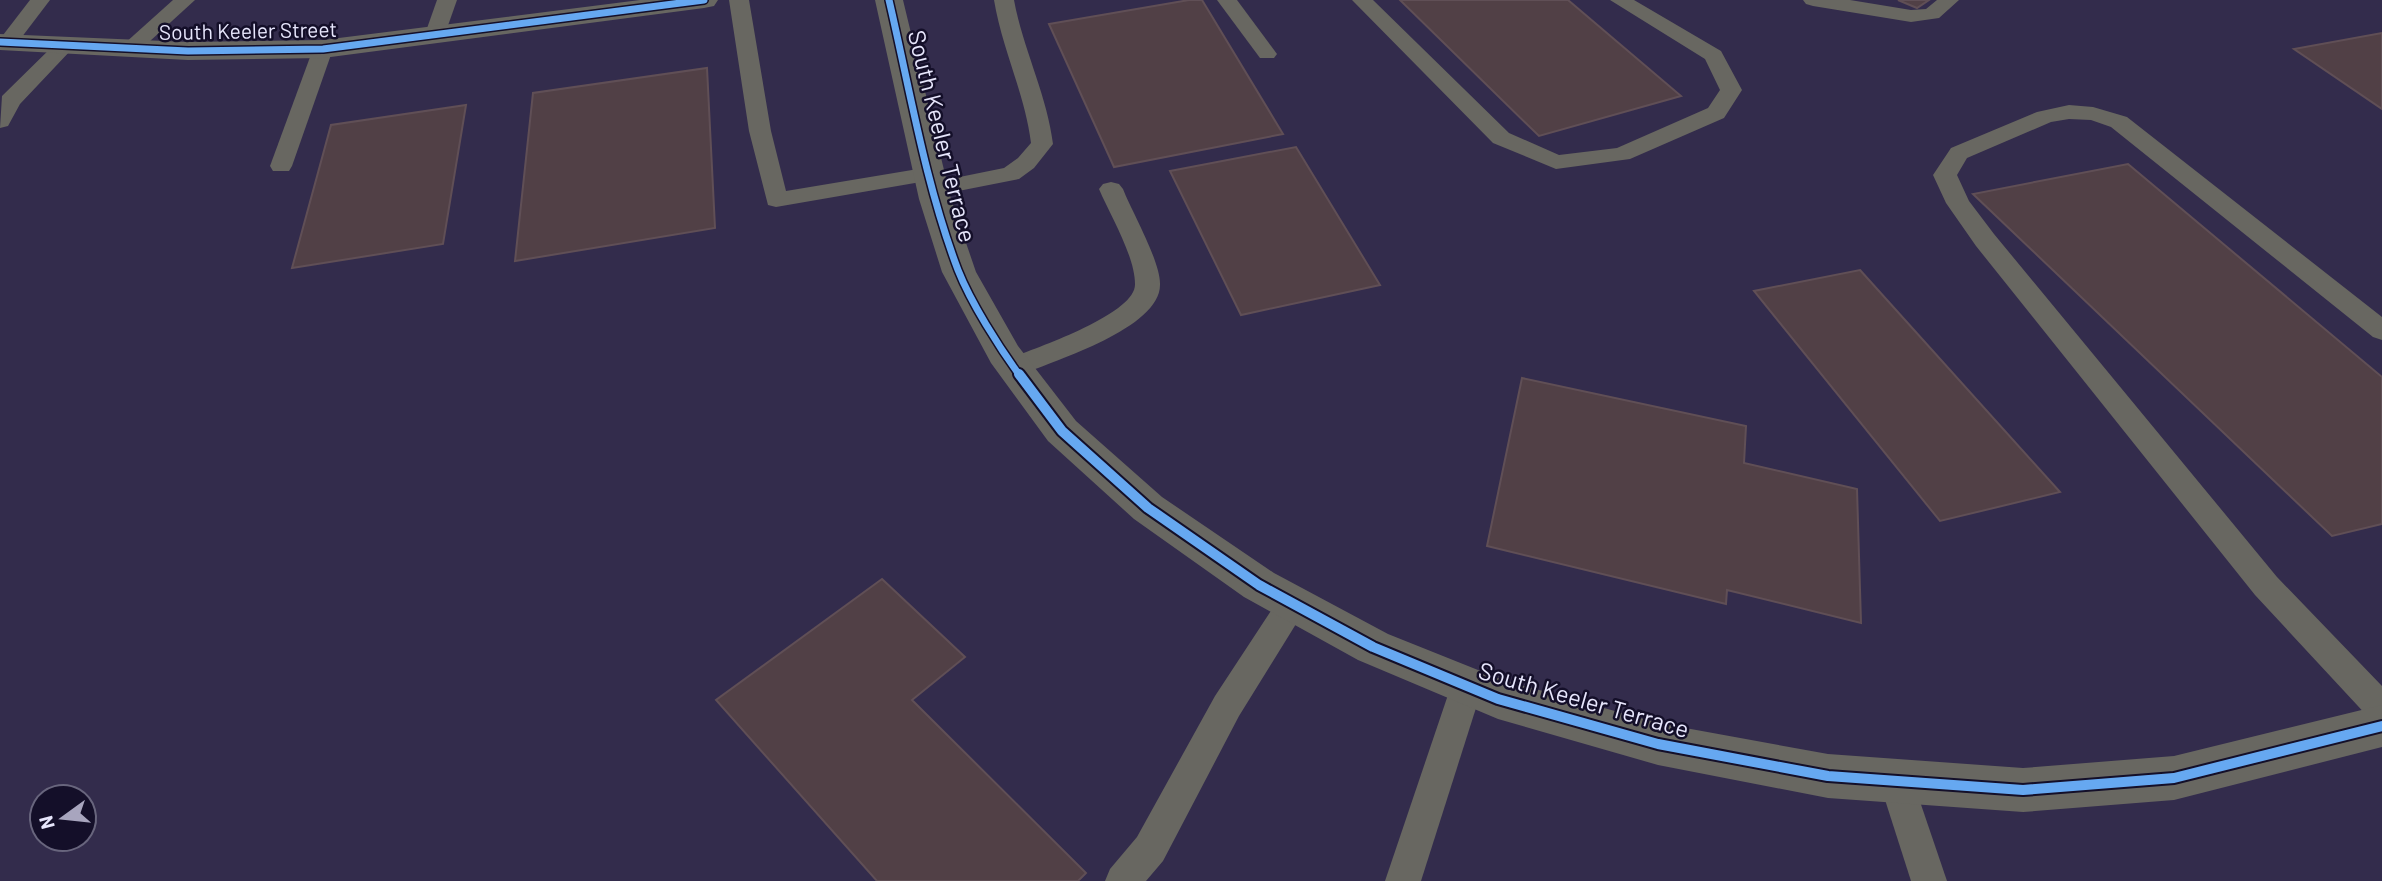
<svg xmlns="http://www.w3.org/2000/svg" width="2382" height="881" viewBox="0 0 2382 881" font-family="Barlow,sans-serif">
<style>
.building{fill:#514046;stroke:#604f56;stroke-width:2}
.lines{fill:none;stroke-linecap:round;stroke-linejoin:round}
.service{fill:#686761;fill-rule:evenodd}
.minor{fill:#686761;fill-rule:evenodd}
.cycleway-far1-casing{stroke:#140f29;stroke-width:10}
.cycleway-casing{stroke:#140f29;stroke-width:14}
.cycleway-far1{stroke:#66a8f1;stroke-width:7}
.cycleway{stroke:#66a8f1;stroke-width:10}
.labels{text-anchor:middle;dominant-baseline:central;stroke-width:5;stroke-linejoin:round;paint-order:stroke}
.far-street-label{font-size:21px;fill:#e7e6fc;stroke:#140f29}
.street-label{font-size:24px;fill:#e7e6fc;stroke:#140f29}
</style>
<rect width="100%" height="100%" fill="#332c4c"/>
<g class="building">
<path d="M1189,0H1202L1283,134L1114,167L1049,24Z"/>
<path d="M1400,0H1568L1681,96L1539,136Z"/>
<path d="M1898,0H1929L1917,8Z"/>
<path d="M2382,33V109L2294,49Z"/>
<path d="M707,68L715,228L515,261L533,93Z"/>
<path d="M466,105L443,244L292,268L331,125Z"/>
<path d="M1296,147L1380,285L1241,315L1170,171Z"/>
<path d="M2128,164L2382,377V524L2332,536L1973,194Z"/>
<path d="M1860,270L2060,492L1940,521L1754,291Z"/>
<path d="M1522,378L1746,426L1744,463L1857,489L1861,623L1727,590L1726,604L1487,546Z"/>
<path d="M882,579L965,657L912,700L1086,873L1078,881H877L716,700Z"/>
</g>
<g class="lines">
<g class="service">
<path d="M30,0H50L15,46H1L0,39Z"/>
<path d="M173,0H195L138,52H124L121,48L124,44Z"/>
<path d="M437,0H457L445,34L442,38H428L425,34Z"/>
<path d="M729,0H749L771,131L786,191L930,167L938,169L942,174L938,179L776,207L768,205L749,131Z"/>
<path d="M994,0H1014C1023,49 1047,95 1053,144L1034,168L1019,179L933,196L925,194L921,189L925,184L1004,168L1018,158L1031,143C1025,94 1002,49 994,0Z"/>
<path d="M1217,0H1237L1277,54L1274,58H1260Z"/>
<path d="M1352,0H1373L1509,133L1559,155L1617,148L1708,108L1720,90L1705,59L1610,0H1634L1721,51L1742,90L1724,118L1630,159L1556,169L1493,143Z"/>
<path d="M1803,0H1850L1911,10L1926,9L1937,0H1959L1939,18L1911,22L1813,6L1806,4Z"/>
<path d="M65,39L72,41L75,45L72,49L20,104L8,126L0,128L2,96L58,41Z"/>
<path d="M323,43L330,45L333,49L292,166L289,171H273L270,166L313,49L316,45Z"/>
<path d="M2069,105L2093,107L2127,117L2382,317V340L2373,337L2111,127L2091,120L2069,119L2051,122L1967,158L1957,175L1969,201L1994,234L2277,577L2382,686V724L2370,719L2255,595L1976,246L1946,203L1933,175L1951,148L2037,112Z"/>
<path d="M1111,182L1119,184L1123,189C1132,212 1161,262 1160,285C1160,328 1056,360 1023,374L1014,377L1005,374L1001,367L1005,360C1030,350 1136,315 1135,284C1135,256 1110,215 1099,189L1103,184Z"/>
<path d="M1293,590L1304,594L1309,603L1239,716L1163,861L1146,881H1105L1110,869L1137,837L1215,696L1282,594Z"/>
<path d="M1467,672L1479,676L1483,686L1421,881H1385L1451,686L1455,676Z"/>
<path d="M1896,765L1908,770L1913,781L1947,881H1911L1879,781L1884,770Z"/>
</g>
<g class="minor">
<path d="M640,0H718L714,6L704,8L323,58L188,60L0,50V34L188,42L323,40Z"/>
<path d="M875,0H903L951,199L976,272L1018,346L1076,421L1162,497L1274,573L1388,634L1503,680L1658,723L1828,754L2023,768L2174,756L2382,705V747L2174,800L2023,812L1828,798L1658,765L1498,719L1358,660L1244,597L1134,519L1048,441L991,363L942,272L919,199Z"/>
</g>
<g class="cycleway-far1-casing">
<g id="cycleway-far1">
<path d="M889,0C910,90 925,183 958,270C971,303 999,347 1020,376"/>
<path d="M0,42L188,51L323,49L704,0"/>
</g>
</g>
<g class="cycleway-casing">
<path id="cycleway" d="M1019,374L1062,431L1148,508L1259,585L1373,647L1498,699L1658,744L1828,776L2023,790L2174,778L2382,726"/>
</g>
<use href="#cycleway-far1" class="cycleway-far1"/>
<use href="#cycleway" class="cycleway"/>
</g>
<g class="labels">
<g class="far-street-label">
<text transform="translate(248 30) rotate(-1)">South Keeler Street</text>
</g>
<g class="street-label">
<text transform="translate(943 136) rotate(76)">South Keeler Terrace</text>
<text transform="translate(1584 699) rotate(16)">South Keeler Terrace</text>
</g>
</g>
<g transform="translate(63 818) rotate(255)"><circle r="33" fill="#140f29" stroke="#68657d" stroke-width="2"/>
<path d="M0-5L12 26L0 18L-12 26Z" fill="#a8a5be"/>
<text y="-10" font-size="19" font-weight="bold" text-anchor="middle" fill="#e7e6fc">N</text>
</g>
</svg>
